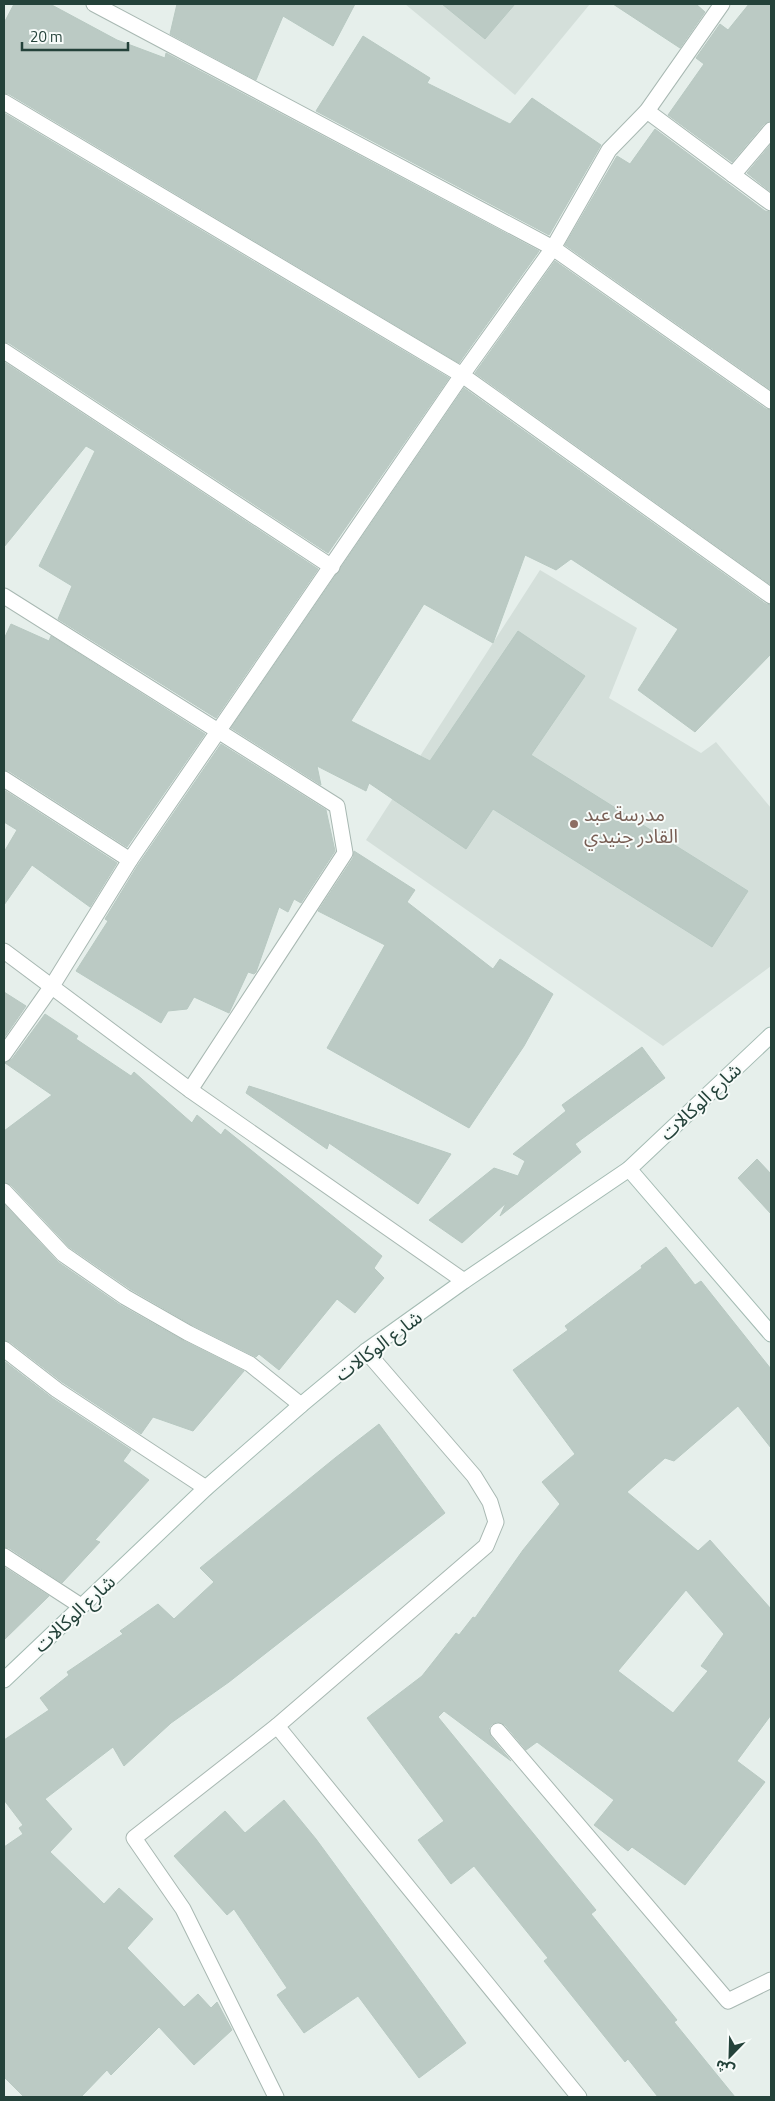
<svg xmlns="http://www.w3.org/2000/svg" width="775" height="2101" viewBox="0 0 775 2101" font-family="'Titillium Web','Noto Sans Arabic',sans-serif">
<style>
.built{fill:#d4dfda}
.building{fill:#bbcac4;stroke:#b8c9c2;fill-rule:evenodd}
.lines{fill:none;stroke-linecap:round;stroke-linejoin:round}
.street-casing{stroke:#a8b8b2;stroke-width:17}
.secondary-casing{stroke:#a4bbb3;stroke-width:17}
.street{stroke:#fff;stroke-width:15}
.secondary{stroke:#fff;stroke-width:15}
.education-dot{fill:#8d6e63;stroke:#f7fbf9;stroke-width:2}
.labels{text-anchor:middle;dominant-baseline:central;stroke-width:4;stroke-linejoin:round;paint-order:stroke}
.education-label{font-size:19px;fill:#785e54;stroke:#f7fbf9;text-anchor:start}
.street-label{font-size:19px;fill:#24423a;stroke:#f7fbf9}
</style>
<rect width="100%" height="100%" fill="#e6efeb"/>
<g class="built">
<path d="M405,4H590L515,95Z"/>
<path d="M540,570L637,628L609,698L701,753L716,742L771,808V966L663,1046L366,840Z"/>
</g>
<g class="building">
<path d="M14,4H50L117,40L165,58L166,53L539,251L459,363L9,94L4,93V23Z"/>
<path d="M177,4H355L333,46L283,16L256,80L170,34Z"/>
<path d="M442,4H515L485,39Z"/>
<path d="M613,4H696L705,12L680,48Z"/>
<path d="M749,4H771V121L764,124L732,162L668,115L704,64L696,58L720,24L728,30Z"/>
<path d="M363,36L430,78L427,83L510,124L532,98L601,145L549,235L316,111Z"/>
<path d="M4,113L449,378L328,553L9,343L4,342Z"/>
<path d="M655,129L765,211L771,212V390L565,245L617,156L630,164Z"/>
<path d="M771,144V192L747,173Z"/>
<path d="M555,261L766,409L771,410V585L475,373Z"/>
<path d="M4,362L318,569L216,718L58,619L72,586L39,566L95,451L86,446L4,547Z"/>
<path d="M464,388L766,604L771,605V654L695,732L638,690L678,629L571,559L556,570L525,555L493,643L424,604L351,721L430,761L518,631L585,676L531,755L748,891L712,947L493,809L466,849L369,783L366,791L317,766L321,785L231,728Z"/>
<path d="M11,624L49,641L51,636L205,734L127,847L9,771L4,770V639Z"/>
<path d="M221,744L326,810L335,851L301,903L294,899L288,912L279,907L256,972L254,974L248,972L229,1013L194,997L187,1009L168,1011L161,1023L76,971L108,921L105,919L138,865Z"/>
<path d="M4,790L117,863L90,907L32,865L4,905V852L17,830L4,822Z"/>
<path d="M354,851L415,890L407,902L493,969L500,959L553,994L524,1046L469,1128L327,1048L385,945L318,911L353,858Z"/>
<path d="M4,992L26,1006L4,1038Z"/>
<path d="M45,1014L78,1036L76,1039L131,1076L134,1072L192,1123L197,1115L221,1135L225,1129L382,1256L374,1268L384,1278L355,1313L337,1299L279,1370L259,1354L256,1357L192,1325L130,1289L69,1247L11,1185L4,1182V1131L52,1095L5,1063L12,1059Z"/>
<path d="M642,1047L665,1078L575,1144L581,1152L500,1216L506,1203L462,1243L429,1220L494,1168L518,1176L525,1161L513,1154L566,1111L562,1105Z"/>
<path d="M249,1086L271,1093L451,1154L418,1204L329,1143L327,1149L246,1093Z"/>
<path d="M757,1159L771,1174V1214L738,1178Z"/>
<path d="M4,1204L58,1262L120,1305L184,1341L244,1371L193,1431L153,1417L141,1434L62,1382L10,1342L4,1340Z"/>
<path d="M666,1247L695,1285L701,1281L771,1369V1448L738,1406L674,1461L665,1458L627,1492L698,1551L710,1540L771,1609V1715L737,1761L765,1782L685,1885L632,1847L628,1851L594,1825L614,1800L537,1742L526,1750L505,1725L497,1722L492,1724L489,1728L491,1737L511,1761L444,1711L438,1717L596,1910L591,1914L677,2020L674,2022L735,2097H658L628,2059L625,2062L544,1961L548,1958L474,1866L451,1884L418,1840L444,1821L367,1718L422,1676L456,1633L459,1635L473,1617L475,1618L523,1550L560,1504L542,1482L575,1454L513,1370L568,1330L565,1326L642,1268L641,1266ZM686,1590L724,1634L701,1666L708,1671L673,1713L618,1671Z"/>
<path d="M4,1361L52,1398L131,1450L123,1461L149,1480L95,1540L100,1542L62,1583L9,1548L4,1547Z"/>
<path d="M379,1424L445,1513L229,1682L171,1723L124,1766L113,1747L45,1799L72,1829L50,1852L104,1904L119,1888L153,1919L127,1948L184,2007L198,1994L211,2008L217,2002L232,2030L194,2065L159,2027L111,2075L107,2070L81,2097H24L4,2077V1847L23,1834L19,1828L23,1825L4,1800V1740L49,1710L40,1698L69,1675L67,1672L123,1634L120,1631L158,1604L174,1619L214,1582L200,1568L335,1458Z"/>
<path d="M4,1567L49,1596L4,1640Z"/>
<path d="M284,1800L316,1839L466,2043L419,2078L358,1996L304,2033L277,1995L287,1988L234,1909L227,1915L174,1856L225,1811L245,1833Z"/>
</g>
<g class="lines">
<g class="street-casing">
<g id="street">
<path d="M94,4L553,248L771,401"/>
<path d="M4,102L462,375L771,596"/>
<path d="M647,111L771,203"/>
<path d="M733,175L771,130"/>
<path d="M4,351L332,567"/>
<path d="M4,596L337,806L345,853L190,1090"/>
<path d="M4,779L130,860"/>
<path d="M4,951L190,1090L464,1281"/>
<path d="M4,1054L52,986L130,860L462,375L553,248L609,150L647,111L722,4"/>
<path d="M4,1191L63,1254L125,1297L188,1333L250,1364L301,1405"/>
<path d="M4,1349L57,1390L206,1488"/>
<path d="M366,1351L474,1476L490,1502L496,1522L486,1546L277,1726L579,2097"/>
<path d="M4,1556L81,1606"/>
<path d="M498,1731L728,2001L771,1980"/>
<path d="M276,2097L183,1909L134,1838L277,1726"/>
</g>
</g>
<g class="secondary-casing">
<g id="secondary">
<path d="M629,1169L771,1334"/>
<path d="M4,1680L206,1488L301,1405L366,1351L464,1281L629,1169L771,1035"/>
</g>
</g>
<use href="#street" class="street"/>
<use href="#secondary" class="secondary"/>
</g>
<circle class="education-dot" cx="574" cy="824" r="5"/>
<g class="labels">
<g class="education-label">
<text x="584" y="813">مدرسة عبد<tspan x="584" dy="22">القادر جنيدي</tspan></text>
</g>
<g class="street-label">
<text transform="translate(700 1101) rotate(-43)">شارع الوكالات</text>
<text transform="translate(378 1345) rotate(-37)">شارع الوكالات</text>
<text transform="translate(74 1613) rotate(-43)">شارع الوكالات</text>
</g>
</g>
<rect width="775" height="2101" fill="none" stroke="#24423a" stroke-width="10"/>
<g transform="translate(730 2056) rotate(203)" stroke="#f7fbf9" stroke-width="4" paint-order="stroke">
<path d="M0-4L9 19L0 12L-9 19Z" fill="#24423a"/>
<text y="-8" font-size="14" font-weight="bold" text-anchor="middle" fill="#24423a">ش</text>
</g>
<path d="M22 42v8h106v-8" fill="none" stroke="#24423a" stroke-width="2.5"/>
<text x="30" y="42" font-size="15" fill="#24423a" stroke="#f7fbf9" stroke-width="4" paint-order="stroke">20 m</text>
</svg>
